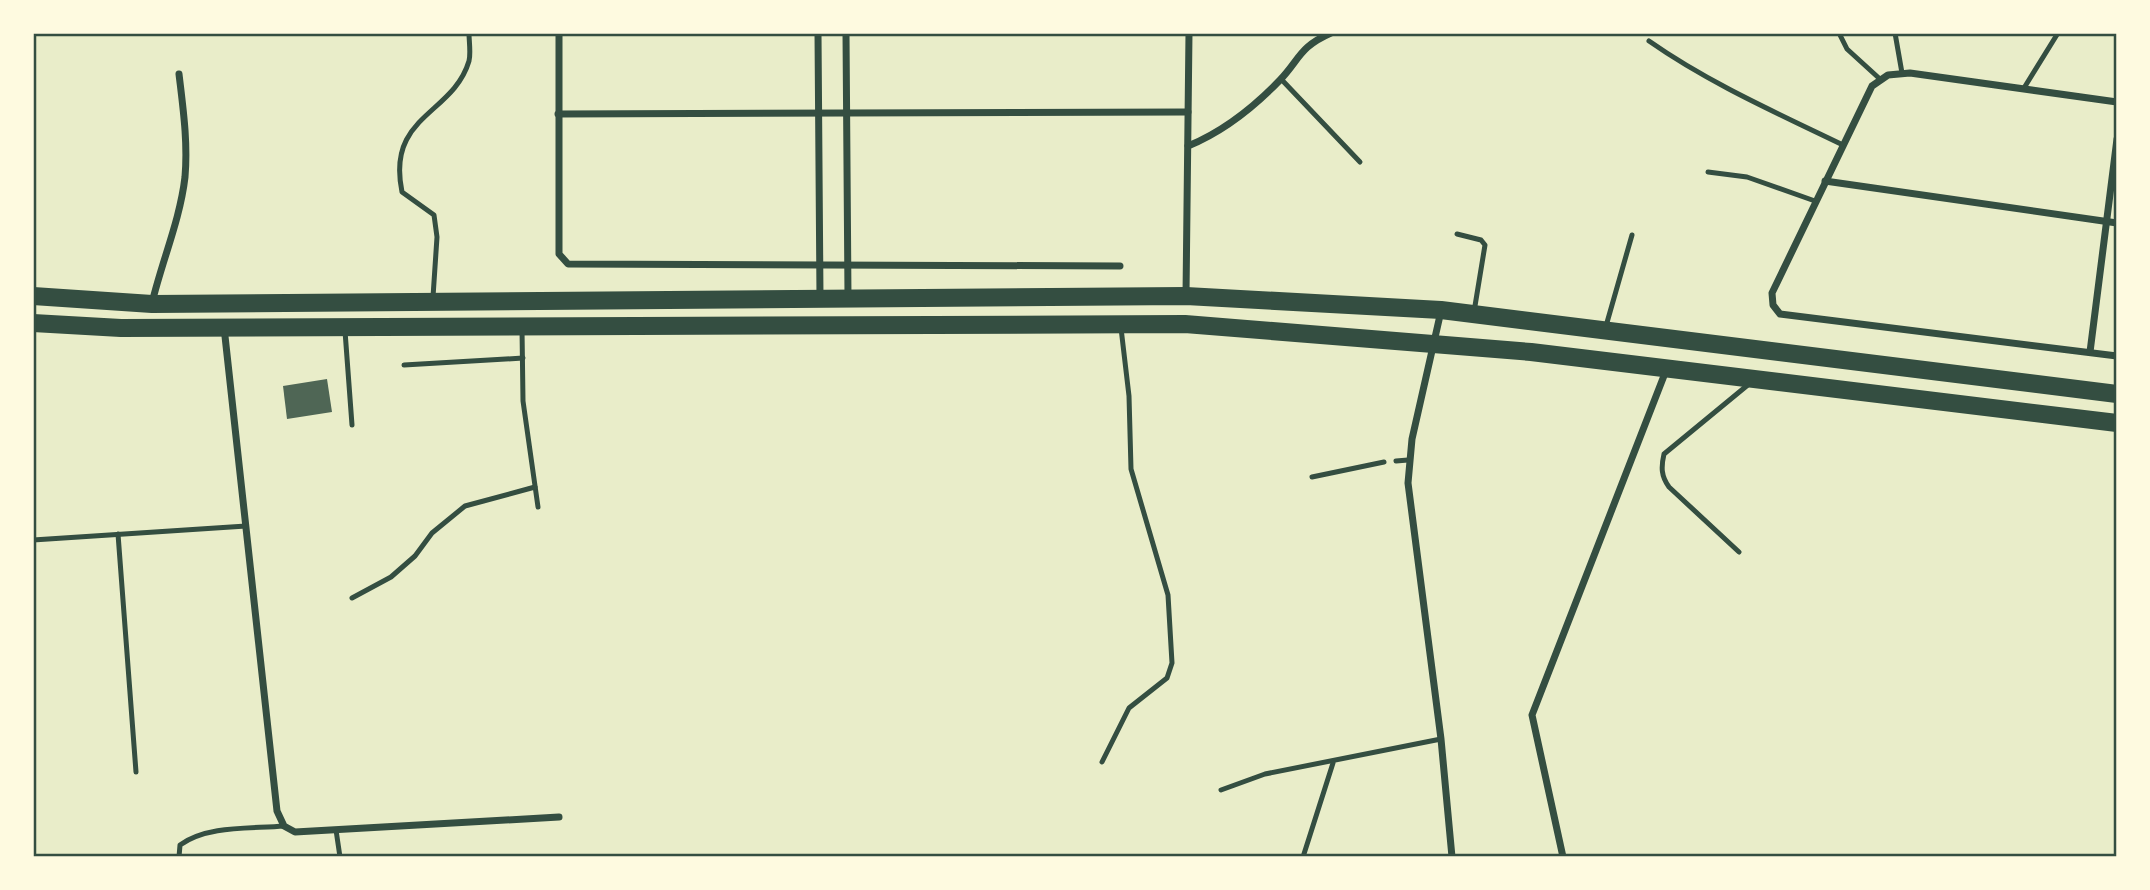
<svg xmlns="http://www.w3.org/2000/svg" width="2150" height="890" viewBox="0 0 2150 890" font-family="Manrope,sans-serif">
<style>
.building{fill:#4f6655}
.lines{fill:none;stroke-linecap:round;stroke-linejoin:round}
.service{stroke:#344e41;stroke-width:5}
.minor{stroke:#344e41;stroke-width:7}
.trunk{stroke:#344e41;stroke-width:18}
.neatline{fill:none;stroke:#344e41;stroke-width:2.5}
</style>
<rect width="100%" height="100%" fill="#e9edc9"/>
<path class="building" d="M327,379L332,412L287,419L283,386Z"/>
<g class="lines">
<g class="service">
<path d="M1839,33L1847,49L1881,80"/>
<path d="M1895,33L1902,73"/>
<path d="M1649,41C1709,83 1777,113 1843,145"/>
<path d="M1281,79L1360,162"/>
<path d="M2024,88L2058,33"/>
<path d="M1708,172L1747,177L1815,201"/>
<path d="M1457,234L1481,240L1485,245L1474,312"/>
<path d="M433,297L437,237L434,215L402,192C386,115 453,115 469,61C471,53 469,42 469,33"/>
<path d="M1606,326L1632,235"/>
<path d="M522,329L523,401L538,507"/>
<path d="M345,331L352,425"/>
<path d="M404,365L523,358"/>
<path d="M1396,461L1408,460"/>
<path d="M1312,477L1384,462"/>
<path d="M118,534L136,772"/>
<path d="M33,540L246,526"/>
<path d="M1739,552L1669,487C1661,476 1661,467 1664,454L1749,384"/>
<path d="M352,598L391,577L415,556L432,533L465,506L535,487"/>
<path d="M1102,762L1129,708L1167,678L1172,663L1168,595L1131,469L1129,396L1121,328"/>
<path d="M1221,790L1265,774L1441,739"/>
<path d="M336,830L340,857"/>
<path d="M179,857L180,845C208,825 251,829 284,826"/>
<path d="M1303,857L1333,763"/>
</g>
<g class="minor">
<path d="M559,33V254L568,264L1120,266"/>
<path d="M818,33L820,298"/>
<path d="M846,33L848,297"/>
<path d="M2117,102L1910,73L1888,75L1872,86L1772,293L1773,305L1780,314L2117,356"/>
<path d="M558,114L1188,112"/>
<path d="M1188,146C1222,132 1254,107 1280,80C1300,59 1299,47 1331,33"/>
<path d="M1825,181L2117,223"/>
<path d="M1186,295L1189,33"/>
<path d="M152,303C162,261 180,220 185,177C188,142 183,108 179,74"/>
<path d="M1441,311L1412,439L1408,483L1441,739L1452,857"/>
<path d="M224,327L277,811L284,826L295,832L559,817"/>
<path d="M2090,352L2117,139"/>
<path d="M1563,857L1532,715L1667,368"/>
</g>
<g class="trunk">
<path d="M33,296L152,304L1186,296L1441,310L2117,394"/>
<path d="M33,323L121,328L1185,324L1531,352L2117,423"/>
</g>
</g>
<rect width="2150" height="890" fill="none" stroke="#fefae0" stroke-width="70"/>
<rect x="35" y="35" width="2080" height="820" class="neatline"/>
</svg>
